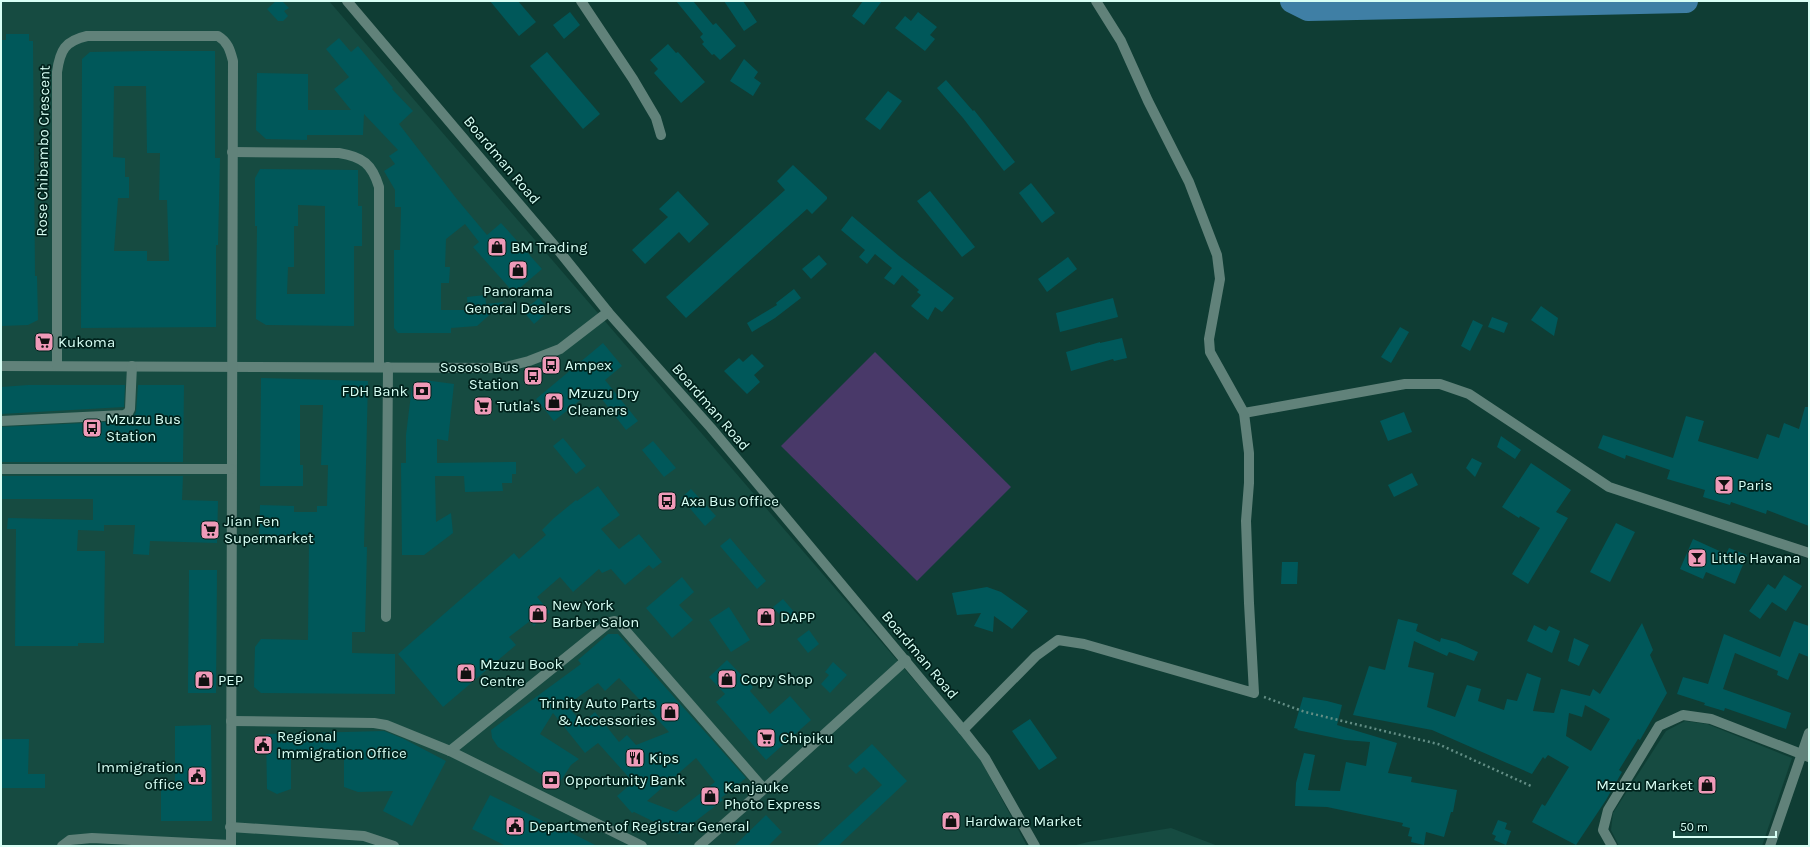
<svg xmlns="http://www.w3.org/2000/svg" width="1810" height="847" viewBox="0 0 1810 847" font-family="Karla,sans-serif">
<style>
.built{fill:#164b41}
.green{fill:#493969}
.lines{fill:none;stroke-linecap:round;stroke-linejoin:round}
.river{stroke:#3f7fa5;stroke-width:24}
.building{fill:#00585a;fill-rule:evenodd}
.path{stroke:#638e85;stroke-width:2.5;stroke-dasharray:2 3;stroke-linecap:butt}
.minor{stroke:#61827a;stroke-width:10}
.labels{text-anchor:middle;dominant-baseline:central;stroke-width:3.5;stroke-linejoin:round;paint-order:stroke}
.street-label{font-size:15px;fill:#d8fff5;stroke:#00221c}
.poi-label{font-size:15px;fill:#d8fff5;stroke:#00221c;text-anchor:start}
</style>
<rect width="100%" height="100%" fill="#0f3d34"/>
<g class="built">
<path d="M1,1H329L977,753L1027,846H1Z"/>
<path d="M1685,721L1707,724L1792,758L1762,846H1619L1611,830L1613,813L1666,731Z"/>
<path d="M1171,828L1218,846H1072L1088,842Z"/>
</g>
<path class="green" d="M875,352L1011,487L917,581L781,446Z"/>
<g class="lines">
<path class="river" d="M1292,1L1308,9L1686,1"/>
</g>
<g class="building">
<path d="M276,1H282L289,8L284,11L288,16L283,21H278L267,9Z"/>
<path d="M490,1H518L536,22L519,36Z"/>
<path d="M676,1H693L713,25L716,23L736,46L720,60L714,54L712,55L702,44L704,42L700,37L703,34Z"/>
<path d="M724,1H743L757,22L744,31Z"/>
<path d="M863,1H882L864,25L852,16Z"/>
<path d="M570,12L580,25L564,39L553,25Z"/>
<path d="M918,12L937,27L930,35L935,39L925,51L895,28L905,16L911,21Z"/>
<path d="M6,34H29V41H33L35,276H37L38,320L28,325L1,326V40H6Z"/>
<path d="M339,38L351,52L358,46L393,88L392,89L413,111L399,124L456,198L487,235L501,223L542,269L514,293L473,247L479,242L465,224L446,239L445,267H450L449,283H441V310H468L467,297L485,295L486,304L504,302L477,326L451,328V333H398L394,328V250H400L401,207H395V190L384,171L395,164L389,156L398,150L364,114L363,135H307V140L266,139L256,130L257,73L308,74V110H351L334,89L349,77L326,49Z"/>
<path d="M668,44L676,53L678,52L705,82L681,103L654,73L658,69L650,60Z"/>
<path d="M146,51H215V158H220L218,245H216V327L81,328L82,59L90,52ZM114,86H146L147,153H160L159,200H167L169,261H147V251H114L118,198H129V177H125V158L113,157Z"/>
<path d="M547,52L600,114L583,129L530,66Z"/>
<path d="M744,59L758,72L754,78L761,83L753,96L730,81Z"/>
<path d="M946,80L973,111L974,110L1015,162L1004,171L963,118L937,88Z"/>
<path d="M888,91L902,101L880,130L865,119Z"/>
<path d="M793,165L827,197V199L812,214L807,209L686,318L666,297L785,190L777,181Z"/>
<path d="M260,169L358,170V206H362V246H354V326L266,325L256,319L257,226H255V178ZM298,205L325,206V294H287L288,267H294V226H298Z"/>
<path d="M1031,183L1055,213L1042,223L1019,193Z"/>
<path d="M678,191L709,224L689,243L679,232L645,264L632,250L668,217L659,209Z"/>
<path d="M930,191L975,247L962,257L917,201Z"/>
<path d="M852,216L899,256L954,298L942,312L935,307L928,320L911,306L921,295L917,292L919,290L902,275L894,285L884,278L892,268L875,254L867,264L859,257L865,250L841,230Z"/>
<path d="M819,255L827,264L811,279L802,269Z"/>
<path d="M1068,257L1077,269L1047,292L1038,279Z"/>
<path d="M794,289L801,298L775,318L752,332L747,323L777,305L776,303Z"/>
<path d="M539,298L549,311L534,324L523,311Z"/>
<path d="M1113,298L1118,317L1060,332L1056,313Z"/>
<path d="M1541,306L1558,318L1554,336L1531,320Z"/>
<path d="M1492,317L1508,323L1504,333L1488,327Z"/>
<path d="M1473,320L1483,325L1470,351L1461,346Z"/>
<path d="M1400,327L1409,332L1391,363L1381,357Z"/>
<path d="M1122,338L1127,358L1114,361L1113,359L1071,371L1066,352L1100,342V343Z"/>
<path d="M603,343L622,366L605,380L638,421L626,430L594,389L554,421L536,399Z"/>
<path d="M752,354L764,366L754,375L760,382L747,394L724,371L739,358L743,362Z"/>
<path d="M261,378L368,381L364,547H367L365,632H352V653L395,654V694L261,693L254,687L255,647L261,639L308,640L309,539H265L259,534L260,505L294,506V512H317V506H327L328,465H321L323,405H300V465H303V486H260Z"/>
<path d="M424,380L454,384L448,441L437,439V463L516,462V474H512V483H502L503,491L465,492L464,476H435L436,522L451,513L453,533L424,555H402L401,463H406V435L412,386Z"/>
<path d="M28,385H125L124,407L1,414V387Z"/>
<path d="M138,385H184L183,462H1V427L127,421L134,416L136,412Z"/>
<path d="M1805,407H1809V526L1767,510L1766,514L1731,502L1730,505L1703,497L1705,490L1667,479L1670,470L1626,455L1625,459L1598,448L1603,435L1673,458L1686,416L1704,421L1698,441L1758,459L1767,434L1779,438L1784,423L1799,429Z"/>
<path d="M1404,412L1412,432L1388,441L1380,421Z"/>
<path d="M1501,436L1521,450L1515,459L1497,447Z"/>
<path d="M563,438L586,466L576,474L553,446Z"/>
<path d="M653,441L676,468L664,477L642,450Z"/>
<path d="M1472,458L1482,463L1475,477L1466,468Z"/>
<path d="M1531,463L1571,490L1556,512L1568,518L1528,584L1512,574L1540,528L1520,516L1519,518L1502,507Z"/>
<path d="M1412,473L1418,485L1394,497L1388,485Z"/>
<path d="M1,476H183L182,500L218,501L217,543L150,541L149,555L133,554L135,525H104V531L78,530L77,551H105L104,643H78V646H15L16,529H7L8,518L93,520V499H1Z"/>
<path d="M598,486L620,515L601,529L619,549L639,534L662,562L653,569L649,565L625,585L611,569L602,573L599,569L573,592L560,577L537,597L550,612L534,626L530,621L509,637L516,645L443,707L398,654L514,553L519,559L546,535L542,530L554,518L576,500L577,501Z"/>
<path d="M691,489L716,516L705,526L681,498Z"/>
<path d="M1616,523L1635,532L1610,582L1590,572Z"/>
<path d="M730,538L766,581L757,589L720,546Z"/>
<path d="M1693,539L1726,554L1729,548L1747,555L1735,584L1706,572L1703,579L1680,569Z"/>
<path d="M1282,562H1298L1297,584H1281Z"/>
<path d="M189,570H217L216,693H188Z"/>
<path d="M1784,575L1802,586L1786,611L1772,602L1760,619L1749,611L1768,584L1775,589Z"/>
<path d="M682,577L694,592L679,605L693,620L672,638L646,608Z"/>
<path d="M987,587L1001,592L1028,611L1012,629L994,616L993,632L974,626L981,613L957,615L952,593Z"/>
<path d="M783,599L795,613L785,621L773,607Z"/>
<path d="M729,607L750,640L731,652L709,620Z"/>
<path d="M1398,619L1418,624L1416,631L1440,642L1441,638L1456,642L1478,652L1474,661L1449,652L1447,656L1414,641L1408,667L1434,673L1427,707L1455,717L1467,685L1481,689L1478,701L1504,710L1507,699L1517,701L1527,673L1541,678L1533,711L1554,713L1561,689L1590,696L1593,689L1600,694L1642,623L1653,650L1650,655L1667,693L1640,740L1638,739L1619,770L1622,772L1606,800L1576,845L1532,822L1542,804L1545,806L1569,767L1548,755L1545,759L1543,757L1532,774L1432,730L1353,715L1369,666L1385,670ZM1585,705L1610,719L1591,751L1566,736L1569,713L1582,717Z"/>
<path d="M1794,621L1809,626V657L1799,653L1788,680L1777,675L1778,671L1735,653L1723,689L1791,713L1786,729L1725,708L1724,711L1704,705L1705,703L1677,694L1683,677L1708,684L1724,634L1780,657Z"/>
<path d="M1534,625L1546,631L1549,626L1560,631L1552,653L1527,641Z"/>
<path d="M809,630L819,644L808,653L797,639Z"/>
<path d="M608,634H618L746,778L721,798L723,800L679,834L634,812L632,813L617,796L633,782L598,743L585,753L553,713L540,734L579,759L571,765L558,785L498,747L492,738L491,730L581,664L578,660ZM619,678L638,698L669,732L636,745L627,735L619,742L595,712L582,723L567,705L598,683L605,691ZM696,758L715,782L676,812L647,801Z"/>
<path d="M1574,638L1589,645L1579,666L1568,661Z"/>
<path d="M727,660L753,687L750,691L770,714L790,696L811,720L766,760L716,702L725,694L709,677Z"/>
<path d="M833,662L847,675L830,693L821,684L829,675L825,672Z"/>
<path d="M1303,697L1327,701L1342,705L1337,725L1397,743L1388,773L1412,777L1411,782L1457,790L1453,812H1451L1444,837L1426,832L1424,845L1411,842L1412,837L1408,836L1410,828L1402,826L1403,823L1327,807L1295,806L1296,783L1304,753L1315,755L1308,790L1340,791L1346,762L1366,766L1370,742L1345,740L1297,730L1298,729L1294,728Z"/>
<path d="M1030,719L1057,758L1039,770L1012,731Z"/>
<path d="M211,725L212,821H161V782H175V726Z"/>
<path d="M384,731L404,739L446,761L412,826L383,811L393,791L358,792L344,787V754H291V789L277,794L267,789L266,734Z"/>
<path d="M1,739H29L28,774H45V788H1Z"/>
<path d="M872,744L907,781L838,846H816L882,785L864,767L856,774L848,766Z"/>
<path d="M490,795L557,828L558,826L597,846H506L472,829Z"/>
<path d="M766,815L782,832L768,846H734Z"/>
<path d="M1498,820L1507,823L1505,829L1511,831L1506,845L1494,840L1496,836L1492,834Z"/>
</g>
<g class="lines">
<path class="path" d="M1264,697L1305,712L1438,744L1531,786"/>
<g class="minor">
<path d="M347,1L559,251L608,312L711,428L963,730L985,758L1035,846"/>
<path d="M581,1L633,79L656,118L661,135"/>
<path d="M232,152L339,153C363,157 372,164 379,187V367"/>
<path d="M1,366L502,368L529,361L560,349L608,312"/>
<path d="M57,366V72C60,50 65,41 87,36H218C228,42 230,50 233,61L231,846"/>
<path d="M1244,413L1405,384H1440L1469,394L1609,487L1809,553"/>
<path d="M1,421L124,415L128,413L130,409L132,366"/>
<path d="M1,469H231"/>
<path d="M386,617L388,367"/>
<path d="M231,721L374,723L386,725L450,751L642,846"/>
<path d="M963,730L1036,656L1058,640L1084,644L1254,693L1249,603L1246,521L1249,483V453L1244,413L1210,352L1209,339L1220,279L1217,255L1189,182L1148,101L1121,41L1096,1"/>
<path d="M450,751L610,622L614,621L619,623L764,789"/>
<path d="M230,827L364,836L394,846"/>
<path d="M62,846L70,840L92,838L231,845"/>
<path d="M699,846L764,789L906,660"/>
<path d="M1612,846L1603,830L1608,810L1659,726L1683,715L1711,719L1809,757"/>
<path d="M1770,846L1809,733"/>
</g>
</g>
<defs>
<g id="shop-square" transform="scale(1)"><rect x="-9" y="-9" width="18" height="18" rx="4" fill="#ef9ab8" stroke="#00221c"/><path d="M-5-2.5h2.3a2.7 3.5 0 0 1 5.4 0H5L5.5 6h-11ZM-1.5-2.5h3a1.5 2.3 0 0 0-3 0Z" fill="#111"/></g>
<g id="supermarket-square" transform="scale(1)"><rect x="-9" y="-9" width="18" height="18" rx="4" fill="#ef9ab8" stroke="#00221c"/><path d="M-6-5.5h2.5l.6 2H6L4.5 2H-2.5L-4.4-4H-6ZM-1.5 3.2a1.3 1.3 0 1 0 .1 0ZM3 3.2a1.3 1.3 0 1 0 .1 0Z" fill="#111"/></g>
<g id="bus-square" transform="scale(1)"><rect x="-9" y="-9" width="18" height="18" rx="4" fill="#ef9ab8" stroke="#00221c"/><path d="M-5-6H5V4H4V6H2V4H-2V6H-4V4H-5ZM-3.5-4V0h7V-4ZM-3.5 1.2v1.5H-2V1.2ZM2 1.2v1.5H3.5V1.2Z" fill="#111"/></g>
<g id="bank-square" transform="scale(1)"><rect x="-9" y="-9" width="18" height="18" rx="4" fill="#ef9ab8" stroke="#00221c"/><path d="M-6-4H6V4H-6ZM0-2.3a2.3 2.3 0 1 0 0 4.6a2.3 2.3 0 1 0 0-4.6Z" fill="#111"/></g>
<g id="bar-square" transform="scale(1)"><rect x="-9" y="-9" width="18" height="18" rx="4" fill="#ef9ab8" stroke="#00221c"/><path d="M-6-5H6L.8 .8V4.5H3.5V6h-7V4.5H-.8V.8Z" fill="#111"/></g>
<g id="civic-square" transform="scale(1)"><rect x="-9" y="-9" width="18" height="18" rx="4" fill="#ef9ab8" stroke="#00221c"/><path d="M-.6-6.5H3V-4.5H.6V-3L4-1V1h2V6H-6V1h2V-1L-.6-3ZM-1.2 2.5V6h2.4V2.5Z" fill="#111"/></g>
<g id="restaurant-square" transform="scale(1)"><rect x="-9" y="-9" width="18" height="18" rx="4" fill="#ef9ab8" stroke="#00221c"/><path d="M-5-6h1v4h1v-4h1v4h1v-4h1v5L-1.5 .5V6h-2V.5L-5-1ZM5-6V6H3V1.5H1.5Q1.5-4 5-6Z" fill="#111"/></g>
</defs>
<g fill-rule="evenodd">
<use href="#shop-square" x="497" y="247"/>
<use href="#shop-square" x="518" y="270"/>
<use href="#supermarket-square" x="44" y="342"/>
<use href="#bus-square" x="551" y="365"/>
<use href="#bus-square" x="533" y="376"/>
<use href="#bank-square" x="422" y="391"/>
<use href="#shop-square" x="554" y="402"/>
<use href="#supermarket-square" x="483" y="406"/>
<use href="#bus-square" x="92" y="428"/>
<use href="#bar-square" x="1724" y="485"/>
<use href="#bus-square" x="667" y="501"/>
<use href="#supermarket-square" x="210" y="530"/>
<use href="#bar-square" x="1697" y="558"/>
<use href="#shop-square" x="538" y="614"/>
<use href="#shop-square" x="766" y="617"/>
<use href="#shop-square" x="466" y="673"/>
<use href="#shop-square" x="727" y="679"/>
<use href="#shop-square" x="204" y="680"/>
<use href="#shop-square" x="670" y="712"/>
<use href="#supermarket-square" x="766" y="738"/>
<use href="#civic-square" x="263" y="745"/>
<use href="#restaurant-square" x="635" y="758"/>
<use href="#civic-square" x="197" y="776"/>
<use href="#bank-square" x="551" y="780"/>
<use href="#shop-square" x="1707" y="785"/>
<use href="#shop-square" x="710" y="796"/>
<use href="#shop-square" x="951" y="821"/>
<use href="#civic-square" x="515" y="826"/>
</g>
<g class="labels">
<g class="street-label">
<text transform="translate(43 151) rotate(-89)">Rose Chibambo Crescent</text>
<text transform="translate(502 160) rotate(50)">Boardman Road</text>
<text transform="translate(711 407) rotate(49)">Boardman Road</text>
<text transform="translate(920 655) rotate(50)">Boardman Road</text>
</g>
<g class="poi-label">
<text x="511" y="247">BM Trading</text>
<text x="518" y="291" text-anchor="middle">Panorama<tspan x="518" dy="17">General Dealers</tspan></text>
<text x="58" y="342">Kukoma</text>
<text x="565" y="365">Ampex</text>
<text x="519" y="367" text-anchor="end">Sososo Bus<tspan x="519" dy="17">Station</tspan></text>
<text x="408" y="391" text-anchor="end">FDH Bank</text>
<text x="568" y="393">Mzuzu Dry<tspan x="568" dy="17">Cleaners</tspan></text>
<text x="497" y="406">Tutla's</text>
<text x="106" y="419">Mzuzu Bus<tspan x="106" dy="17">Station</tspan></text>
<text x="1738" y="485">Paris</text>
<text x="681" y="501">Axa Bus Office</text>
<text x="224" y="521">Jian Fen<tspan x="224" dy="17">Supermarket</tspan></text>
<text x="1711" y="558">Little Havana</text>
<text x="552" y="605">New York<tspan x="552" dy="17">Barber Salon</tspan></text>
<text x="780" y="617">DAPP</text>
<text x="480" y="664">Mzuzu Book<tspan x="480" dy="17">Centre</tspan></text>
<text x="741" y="679">Copy Shop</text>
<text x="218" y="680">PEP</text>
<text x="656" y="703" text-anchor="end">Trinity Auto Parts<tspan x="656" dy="17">&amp; Accessories</tspan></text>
<text x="277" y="736">Regional<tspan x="277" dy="17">Immigration Office</tspan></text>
<text x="780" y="738">Chipiku</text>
<text x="649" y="758">Kips</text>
<text x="183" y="767" text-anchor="end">Immigration<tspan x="183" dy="17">office</tspan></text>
<text x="565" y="780">Opportunity Bank</text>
<text x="1693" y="785" text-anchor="end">Mzuzu Market</text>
<text x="724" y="787">Kanjauke<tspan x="724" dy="17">Photo Express</tspan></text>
<text x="965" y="821">Hardware Market</text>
<text x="529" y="826">Department of Registrar General</text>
</g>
</g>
<rect width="1810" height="847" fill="none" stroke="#d8fff5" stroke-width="4"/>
<path d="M1674 831v6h102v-6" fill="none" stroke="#d8fff5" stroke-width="2"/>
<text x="1680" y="831" font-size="12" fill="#d8fff5" stroke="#00221c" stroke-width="3" paint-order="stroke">50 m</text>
</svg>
